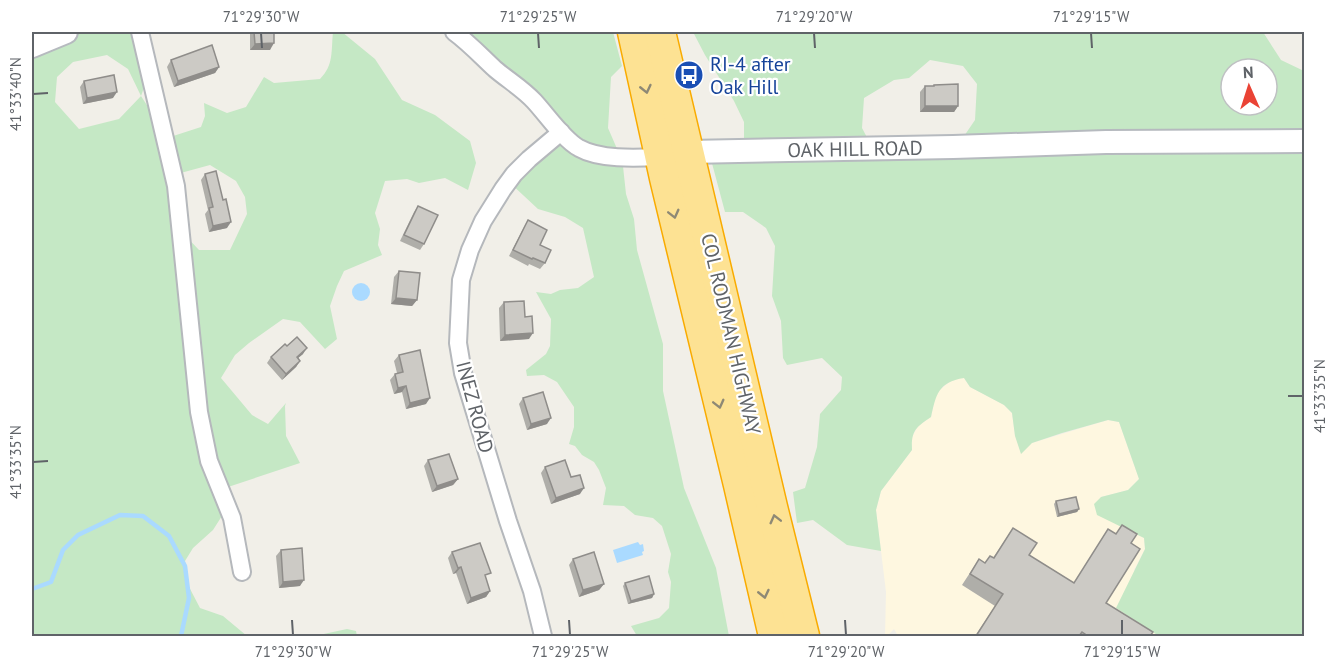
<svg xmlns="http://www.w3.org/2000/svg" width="1336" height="668" viewBox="0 0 1336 668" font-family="'PT Sans',sans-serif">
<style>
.commercial{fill:#fef7e0}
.green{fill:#c5e8c5;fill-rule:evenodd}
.water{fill:#aadaff}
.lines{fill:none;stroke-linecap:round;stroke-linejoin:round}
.stream{stroke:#aadaff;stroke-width:4.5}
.street-casing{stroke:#b5b8bc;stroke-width:20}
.secondary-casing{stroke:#b6babf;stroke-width:26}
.highway-casing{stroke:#f9ab00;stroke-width:33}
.street{stroke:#fff;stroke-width:16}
.secondary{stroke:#fff;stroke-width:22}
.highway{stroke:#fde293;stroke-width:30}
.wall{fill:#afaea9}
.shaded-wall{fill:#8f8d8a}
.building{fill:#cccac5;stroke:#8f8d8a;stroke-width:1.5}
.oneway{stroke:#8e8975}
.ticks{fill:none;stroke:#5f6368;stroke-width:2}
.labels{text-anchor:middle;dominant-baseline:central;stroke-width:4.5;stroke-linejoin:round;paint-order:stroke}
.transit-label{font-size:20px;fill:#164399;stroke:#fff;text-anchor:start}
.street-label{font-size:20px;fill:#5f6368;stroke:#fff}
.neatline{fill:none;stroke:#5f6368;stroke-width:2}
.ticks-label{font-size:15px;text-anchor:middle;fill:#5f6368}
</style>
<rect width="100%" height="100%" fill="#f1efe8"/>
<path class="commercial" d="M964,378L970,387L1004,405L1012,413L1015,436L1032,443L1108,420L1119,422L1139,479L1128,490L1101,497L1126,528L1144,538L1145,549L1134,570L1157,634L1159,636H898L894,629L887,636H885L886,592L876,510L881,491L912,450L911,439L918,426L931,417L936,393L953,379Z"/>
<g class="green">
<path d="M32,32H140L150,71L141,96L163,130L167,138L201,127L205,116L204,103L227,113L246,107L264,77L274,83L320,79C334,65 331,51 333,32H342L375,59L402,100L435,115L470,141L476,163L468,190L445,178L419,183L407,179L385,181L375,213L380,229L378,245L382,255L344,271L337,286L330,306L337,339L325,349L300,322L283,319L249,343L235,355L221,378L252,415L268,424L286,403L285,406L286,436L300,463L222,489L227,508L213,530L193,548L185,561L188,585L200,608L223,616L247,636H32ZM107,55L128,69L141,96L119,119L79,129L55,102L57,77L73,62ZM210,165L236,181L245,197L247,214L230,250H199L181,231L177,174Z"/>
<path d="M455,32H613L622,66L611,77L608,128L618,151L622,157L626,194L634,219L637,250L663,344V391L684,488L716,568L729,636H637L631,626L659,618L669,608L671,582L668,572L671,554L662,526L653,518L635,515L624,506L603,505L606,488L599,470L594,462L582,455L575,446L569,444L574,427V407L557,382L544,375L527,376L526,370L546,354L550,346L551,319L536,292L551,294L560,290L578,288L594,277L583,228L565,217L538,209L509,182L557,133Z"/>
<path d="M693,32H1263L1281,60L1304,71V174L1303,205L1304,208V636H1159L1116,608L1145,549L1144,538L1097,515L1094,504L1101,497L1128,490L1139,479L1119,422L1108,420L1062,433L1032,443L1021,454L1015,436L1012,413L1004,405L970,387L964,378C938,382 936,395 931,417C916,427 911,431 912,450L881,491L876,510L881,551L847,545L813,520L797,523L793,492L805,488L817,447L820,414L841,390L842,377L822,358L787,365L783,358L781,321L772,296L775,246L766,228L743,212H725L709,152L744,149V122L734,101L705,55ZM930,60L963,66L977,84L975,120L958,145H871L862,128L864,98L894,80L909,78ZM1231,69H1267V105H1231Z"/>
<path d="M347,629L356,631L357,636H269L319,635Z"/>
</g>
<g class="water">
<circle cx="361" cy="292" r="9"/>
<path d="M638,542L640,545L643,544L644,551L642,552L643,555L617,563L613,550Z"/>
</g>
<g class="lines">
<path class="stream" d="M32,589L51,582L63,550L78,535L120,515L143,516L169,536L185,566L189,598L181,636"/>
<g class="street-casing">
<g id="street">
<path d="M140,32L176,186L199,412L209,461L232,518L242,572"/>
<path d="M454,32C469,43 481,56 495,69C508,80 523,89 534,101C547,115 564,140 579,148C600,160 637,158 661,157"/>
<path d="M543,636L532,591L508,521L463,373L458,343L461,280L470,250L483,221L503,189L514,174L529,159L561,132"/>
</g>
</g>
<g class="secondary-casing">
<g id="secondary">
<path d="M32,46L66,32"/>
<path d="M674,154L688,152L953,147L1106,142L1304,141"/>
</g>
</g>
<g class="highway-casing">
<g id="highway">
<path d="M633,32L665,178L739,485L774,636"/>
<path d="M660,32L772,507L804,636"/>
</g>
</g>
<use href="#street" class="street"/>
<use href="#secondary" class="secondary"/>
<use href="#highway" class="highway"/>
</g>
<g class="wall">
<path d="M251,32H274L270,50H250V33Z"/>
<path d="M171,60L219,67L215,73L174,87L167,67Z"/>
<path d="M84,81L113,98L83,104L80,87Z"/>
<path d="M934,85L958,106L954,112H920V92L925,86H933Z"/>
<path d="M205,174L227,228L209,232L205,214L208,210L201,180Z"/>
<path d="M418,206L424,244L420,250L400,241L414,212Z"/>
<path d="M528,220L540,245L545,263L540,269L529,264L528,266L509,256L524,227Z"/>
<path d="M399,271L417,300L412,306L391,304L394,277Z"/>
<path d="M504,302L525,317L529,339L500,341L499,308Z"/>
<path d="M287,346L303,354L298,358L300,361L296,367L282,380L267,363L271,357Z"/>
<path d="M399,355L426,404L406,409L402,392L394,394L390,380L395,374L397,373L394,361Z"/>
<path d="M523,398L547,424L527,430L519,404Z"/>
<path d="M428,460L458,479L453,485L432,492L424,466Z"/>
<path d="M545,467L571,477L580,494L551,504L541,473Z"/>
<path d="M1056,501L1079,509L1077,512L1057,517L1054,504Z"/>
<path d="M1122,525L1131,543L1106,603L1150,636H975L995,606L962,585L979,559L985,563L990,556L993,558L1013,528L1029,555L1074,583L1108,529L1116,534Z"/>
<path d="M281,550L300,586L279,588L276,556Z"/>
<path d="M452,552L486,579L490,591L486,597L467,604L456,573L453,574L448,558Z"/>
<path d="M573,559L604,584L599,590L579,597L569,565Z"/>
<path d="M625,583L654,594L652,598L628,604L623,586Z"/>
</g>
<g class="shaded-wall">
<path d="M274,43L270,50H250L255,44Z"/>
<path d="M219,67L215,73L174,87L178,81Z"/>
<path d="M117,92L113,98L83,104L87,98Z"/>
<path d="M925,106H958L954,112H920Z"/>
<path d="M231,222L227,228L209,232L213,226Z"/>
<path d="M396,298L417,300L412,306L391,304Z"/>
<path d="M533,333L529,339L500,341L505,335Z"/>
<path d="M307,348L303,354L292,363L297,357Z"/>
<path d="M300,361L296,367L282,380L286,374Z"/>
<path d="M406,386L402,392L394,394L398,388Z"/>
<path d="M430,398L426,404L406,409L410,403Z"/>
<path d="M551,418L547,424L527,430L531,424Z"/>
<path d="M458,479L453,485L432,492L437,486Z"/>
<path d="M584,488L580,494L551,504L556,498Z"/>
<path d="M1079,509L1077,512L1057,517L1059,514Z"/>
<path d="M461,567L456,573L453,574L458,568Z"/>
<path d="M304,580L300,586L279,588L283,582Z"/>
<path d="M604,584L599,590L579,597L583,590Z"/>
<path d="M490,591L486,597L467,604L471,598Z"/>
<path d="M654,594L652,598L628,604L631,601Z"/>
</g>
<g class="building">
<path d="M254,32H274V43L255,44Z"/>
<path d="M212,45L219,67L178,81L171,60Z"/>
<path d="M114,75L117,92L87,98L84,81Z"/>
<path d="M958,84V106H925V86H934V85Z"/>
<path d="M216,171L223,200L226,199L231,222L213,226L209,208L213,207L205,174Z"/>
<path d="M418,206L438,215L424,244L404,235Z"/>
<path d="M528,220L547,230L540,245L551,250L545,263L533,258L532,259L513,250Z"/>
<path d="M399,271L420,273L417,300L396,298Z"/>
<path d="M524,301L525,317L532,316L533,333L505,335L504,302Z"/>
<path d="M297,337L307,348L297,357L300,361L286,374L271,357L285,344L287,346Z"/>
<path d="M420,350L430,398L410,403L406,386L398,388L395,374L403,372L399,355Z"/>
<path d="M543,392L551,418L531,424L523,398Z"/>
<path d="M449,454L458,479L437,486L428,460Z"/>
<path d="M565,460L571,477L580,475L584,488L556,498L545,467Z"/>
<path d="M1076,497L1079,509L1059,514L1056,501Z"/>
<path d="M1122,525L1137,534L1131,543L1140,549L1106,603L1153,632L1150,636H1088L1082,632L1079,636H976L1003,594L970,574L979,559L985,563L990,556L994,558L1013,528L1037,543L1029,555L1074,583L1108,529L1116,534Z"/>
<path d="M480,543L491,573L485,575L490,591L471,598L461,567L458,568L452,552Z"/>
<path d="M302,548L304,580L283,582L281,550Z"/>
<path d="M594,552L604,584L583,590L573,559Z"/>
<path d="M649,576L654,594L631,601L625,583Z"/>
</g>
<defs><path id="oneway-chevron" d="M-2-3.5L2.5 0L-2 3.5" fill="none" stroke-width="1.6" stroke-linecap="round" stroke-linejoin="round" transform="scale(1.5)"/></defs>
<g class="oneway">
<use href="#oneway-chevron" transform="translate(646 89) rotate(77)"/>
<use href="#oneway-chevron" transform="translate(674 214) rotate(76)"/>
<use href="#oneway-chevron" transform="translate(719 404) rotate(76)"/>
<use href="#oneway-chevron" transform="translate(775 519) rotate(-104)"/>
<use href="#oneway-chevron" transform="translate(764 594) rotate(77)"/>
</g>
<path class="ticks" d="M261,33L262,48M538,33L539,48M814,33L815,48M1091,33L1092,48M33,94L48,93M1288,396H1303M33,462L48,461M292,620L293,635M569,620L570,635M845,620L846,635M1122,620V635"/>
<defs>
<g id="bus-disc" transform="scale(1.5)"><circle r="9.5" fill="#1a4fb4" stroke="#fff"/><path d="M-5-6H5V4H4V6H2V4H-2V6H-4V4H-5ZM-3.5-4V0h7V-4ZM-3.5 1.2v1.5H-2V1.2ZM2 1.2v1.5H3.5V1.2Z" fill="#fff"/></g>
</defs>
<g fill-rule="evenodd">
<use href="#bus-disc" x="689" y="75"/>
</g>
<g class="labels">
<g class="transit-label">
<text x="710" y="64">RI-4 after<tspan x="710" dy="23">Oak Hill</tspan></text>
</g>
<g class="street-label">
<text transform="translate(855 149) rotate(-1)">OAK HILL ROAD</text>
<text transform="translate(731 334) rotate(77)">COL RODMAN HIGHWAY</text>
<text transform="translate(475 407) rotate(75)">INEZ ROAD</text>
</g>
</g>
<rect width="1336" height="668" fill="none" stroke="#ffffff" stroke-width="66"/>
<g transform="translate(1249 87) rotate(357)"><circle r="28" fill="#ffffff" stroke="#bfc1c3" stroke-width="1.5"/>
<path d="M0-4.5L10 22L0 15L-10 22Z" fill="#ea4335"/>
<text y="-9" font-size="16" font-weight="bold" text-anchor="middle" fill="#5f6368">N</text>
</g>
<rect x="33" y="33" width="1270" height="602" class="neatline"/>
<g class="ticks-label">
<text x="261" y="22">71°29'30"W</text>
<text x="538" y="22">71°29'25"W</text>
<text x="814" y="22">71°29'20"W</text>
<text x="1091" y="22">71°29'15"W</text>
<text transform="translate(16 94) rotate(-90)" y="5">41°33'40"N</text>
<text transform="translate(1320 396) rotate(-90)" y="5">41°33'35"N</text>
<text transform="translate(16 462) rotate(-90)" y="5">41°33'35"N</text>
<text x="293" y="657">71°29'30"W</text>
<text x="570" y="657">71°29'25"W</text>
<text x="846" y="657">71°29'20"W</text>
<text x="1122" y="657">71°29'15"W</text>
</g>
</svg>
